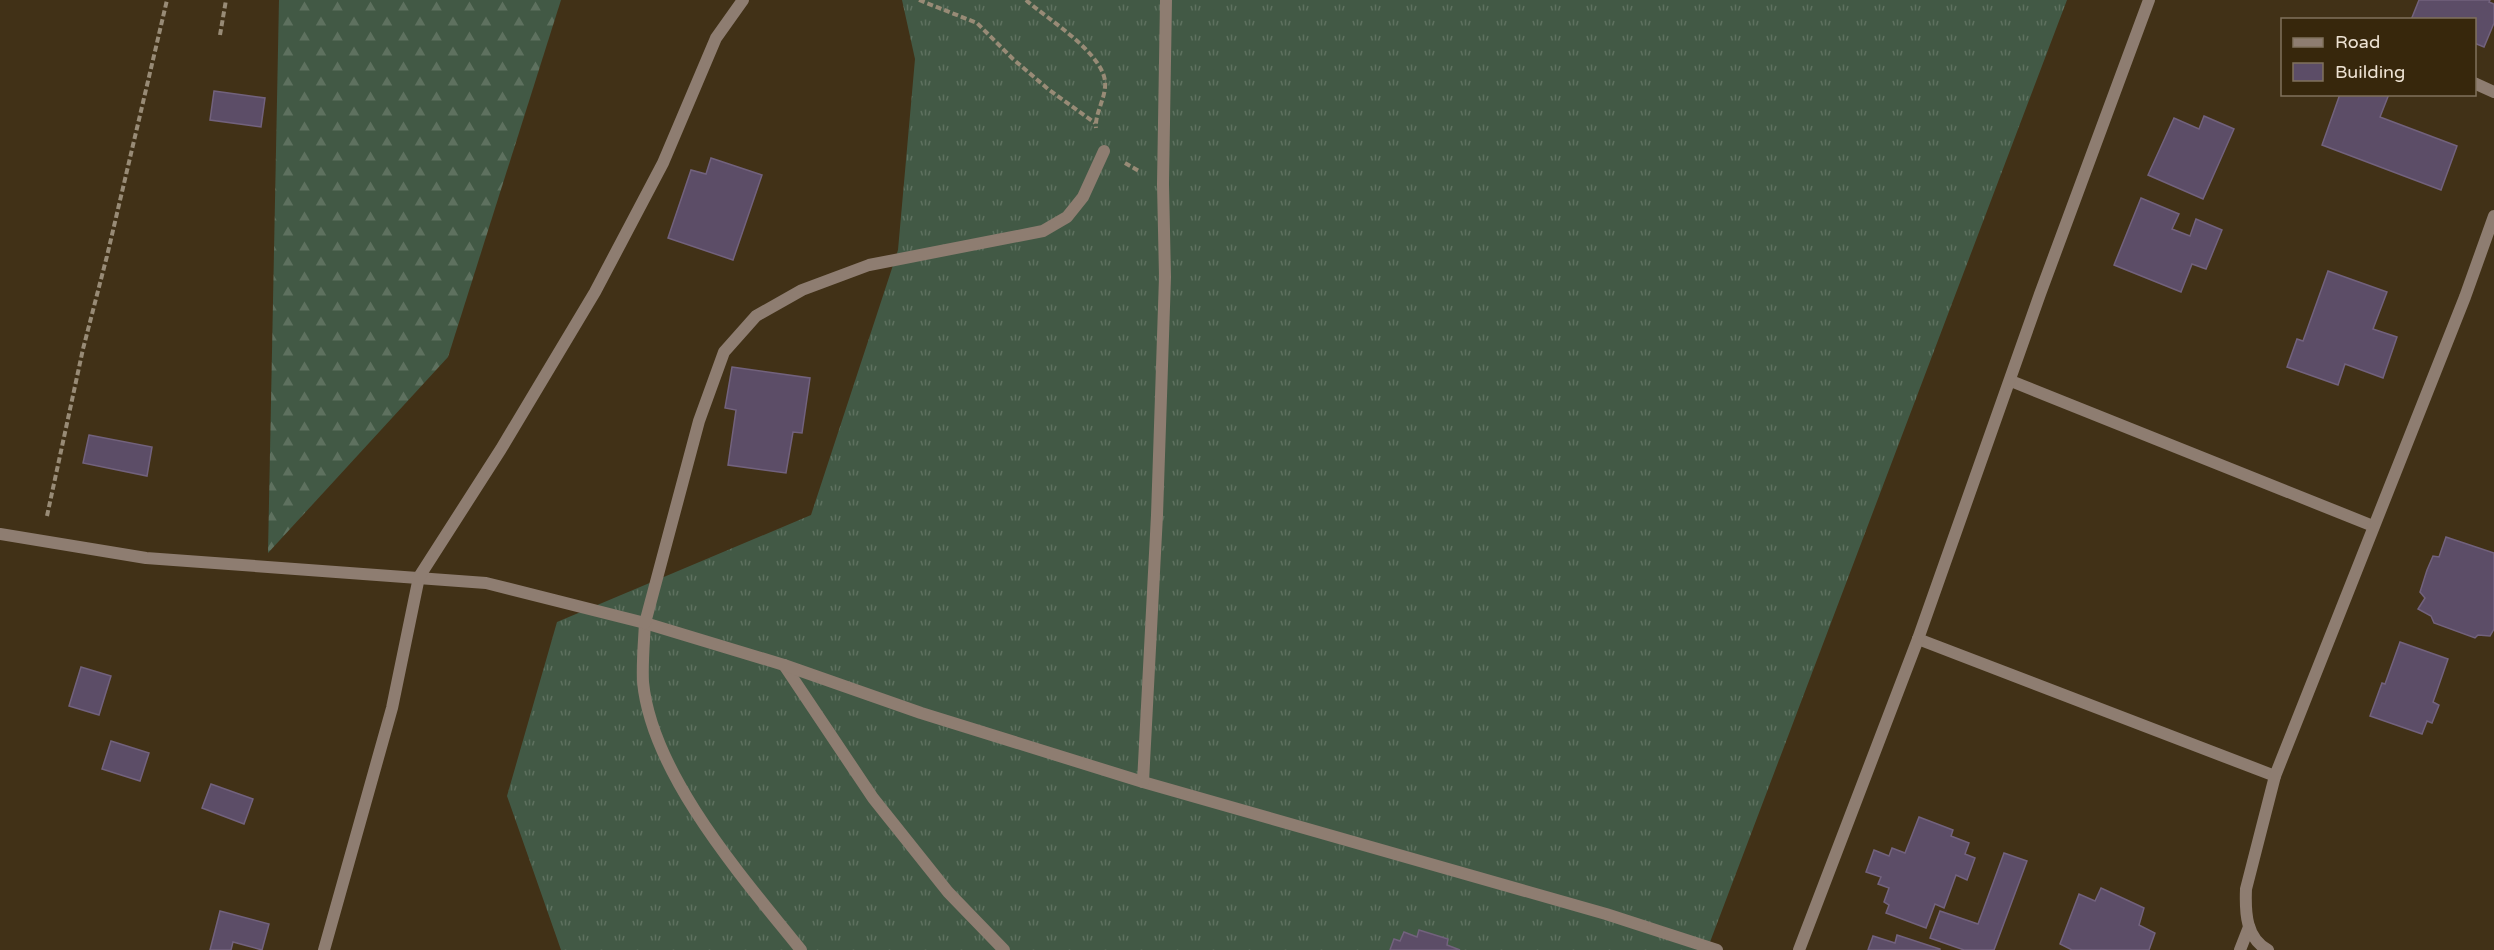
<svg xmlns="http://www.w3.org/2000/svg" width="2494" height="950" viewBox="0 0 2494 950" font-family="'Varela Round',sans-serif">
<style>
.grass{fill:url(#grass-tufts)}
.forest{fill:url(#forest-firs)}
.building{fill:#5c4d67;stroke:#72627d;stroke-width:1.5}
.lines{fill:none;stroke-linecap:round;stroke-linejoin:round}
.path{stroke:#988b76;stroke-width:4;stroke-dasharray:6 3;stroke-linecap:butt}
.service{stroke:#8e7d71;stroke-width:12}
.minor{stroke:#8e7d71;stroke-width:12}
</style>
<defs>
<pattern id="grass-tufts" width="24" height="20" patternUnits="userSpaceOnUse" patternTransform="scale(1.5)"><rect width="24" height="20" fill="#425945"/><path d="M3 7l-1-3M5 7V3M7 7l1-3M15 17l-1-3M17 17v-4M19 17l1-3" fill="none" stroke="#5e715f"/></pattern>
<pattern id="forest-firs" width="22" height="20" patternUnits="userSpaceOnUse" patternTransform="scale(1.5)"><rect width="22" height="20" fill="#425945"/><path d="M5 1l3.5 6h-7zM16 11l3.5 6h-7z" fill="#5e715f"/></pattern>
</defs>
<rect width="100%" height="100%" fill="#413117"/>
<path class="grass" d="M902,0H2067L1707,950H561L507,796L557,622L811,515L898,250L915,59Z"/>
<path class="forest" d="M279,0H561L448,357L268,553Z"/>
<g class="building">
<path d="M2419,0H2490L2489,2L2494,4V23L2484,47L2474,43V20H2411Z"/>
<path d="M214,91L265,98L261,127L210,120Z"/>
<path d="M2340,94H2389L2380,117L2457,146L2441,190L2322,145Z"/>
<path d="M2204,116L2234,129L2203,199L2148,175L2174,118L2199,129Z"/>
<path d="M711,158L762,175L733,260L668,238L691,170L706,174Z"/>
<path d="M2141,198L2179,214L2172,229L2190,236L2196,219L2222,230L2206,269L2192,264L2181,292L2114,265Z"/>
<path d="M2328,271L2387,292L2373,329L2397,337L2383,378L2345,364L2338,385L2287,367L2297,339L2303,341Z"/>
<path d="M732,367L810,378L802,433L793,432L786,473L728,465L736,410L725,408Z"/>
<path d="M89,435L152,447L147,476L83,463Z"/>
<path d="M2446,537L2494,553V629L2490,636L2478,635L2475,638L2434,623L2431,616L2418,609L2425,598L2420,592L2427,570L2433,556L2439,557Z"/>
<path d="M2400,642L2448,659L2433,702L2439,705L2432,723L2427,721L2422,734L2370,716L2382,683L2385,684Z"/>
<path d="M81,667L111,676L99,715L69,706Z"/>
<path d="M111,741L149,753L140,781L102,769Z"/>
<path d="M211,784L253,799L244,824L202,808Z"/>
<path d="M1919,817L1953,830L1951,836L1969,843L1965,854L1975,858L1967,880L1956,875L1944,908L1935,904L1926,928L1886,913L1889,905L1884,902L1889,888L1878,884L1881,877L1866,872L1874,850L1889,856L1892,848L1905,853Z"/>
<path d="M2004,853L2027,861L1994,950H1964L1930,938L1940,911L1978,924Z"/>
<path d="M2101,888L2144,908L2139,925L2155,933L2149,950H2072L2060,944L2079,894L2095,901Z"/>
<path d="M220,911L269,924L262,950L233,942L231,950H210Z"/>
<path d="M1419,930L1448,939L1447,945L1460,950H1390L1394,939L1400,941L1404,932L1417,937Z"/>
<path d="M1897,935L1940,949V950H1868L1873,936L1895,943Z"/>
</g>
<g class="lines">
<g class="path">
<path d="M919,0L977,23L1013,59L1048,89L1095,123"/>
<path d="M1026,0C1047,19 1109,56 1105,87C1104,101 1095,114 1096,128"/>
<path d="M220,35L226,0"/>
<path d="M1125,163L1139,171"/>
<path d="M47,516L83,349L107,256L167,0"/>
</g>
<g class="service">
<path d="M645,623C644,642 642,663 643,682C652,775 744,879 801,950"/>
<path d="M784,665L873,798L948,892L1004,950"/>
</g>
<g class="minor">
<path d="M2474,83L2494,92"/>
<path d="M2011,381L2373,526"/>
<path d="M0,534L146,558L486,583L645,623L784,665L921,713L1143,782L1606,914L1717,950"/>
<path d="M645,623L699,421L724,352L756,316L802,290L869,265L1043,231L1067,217L1083,197L1104,151"/>
<path d="M1918,639L2275,776"/>
<path d="M1143,782L1157,515L1165,277L1163,184L1166,0"/>
<path d="M324,950L392,708L419,577L501,449L595,292L663,163L716,38L743,0"/>
<path d="M1799,950L1918,639L2040,294L2149,0"/>
<path d="M2240,950L2249,927"/>
<path d="M2268,950C2246,938 2245,913 2246,889L2275,776L2465,297L2494,216"/>
</g>
</g>
<rect x="2281" y="18" width="195" height="78" fill="#37270c" stroke="#80725c" stroke-width="1.5"/>
<rect x="2293" y="38" width="30" height="9" fill="#8e7d71" stroke="#80725c" stroke-width="1.5"/>
<text x="2335" y="48" font-size="18" fill="#eee3d4">Road</text>
<rect x="2293" y="63" width="30" height="18" fill="#5c4d67" stroke="#80725c" stroke-width="1.5"/>
<text x="2335" y="78" font-size="18" fill="#eee3d4">Building</text>
</svg>
